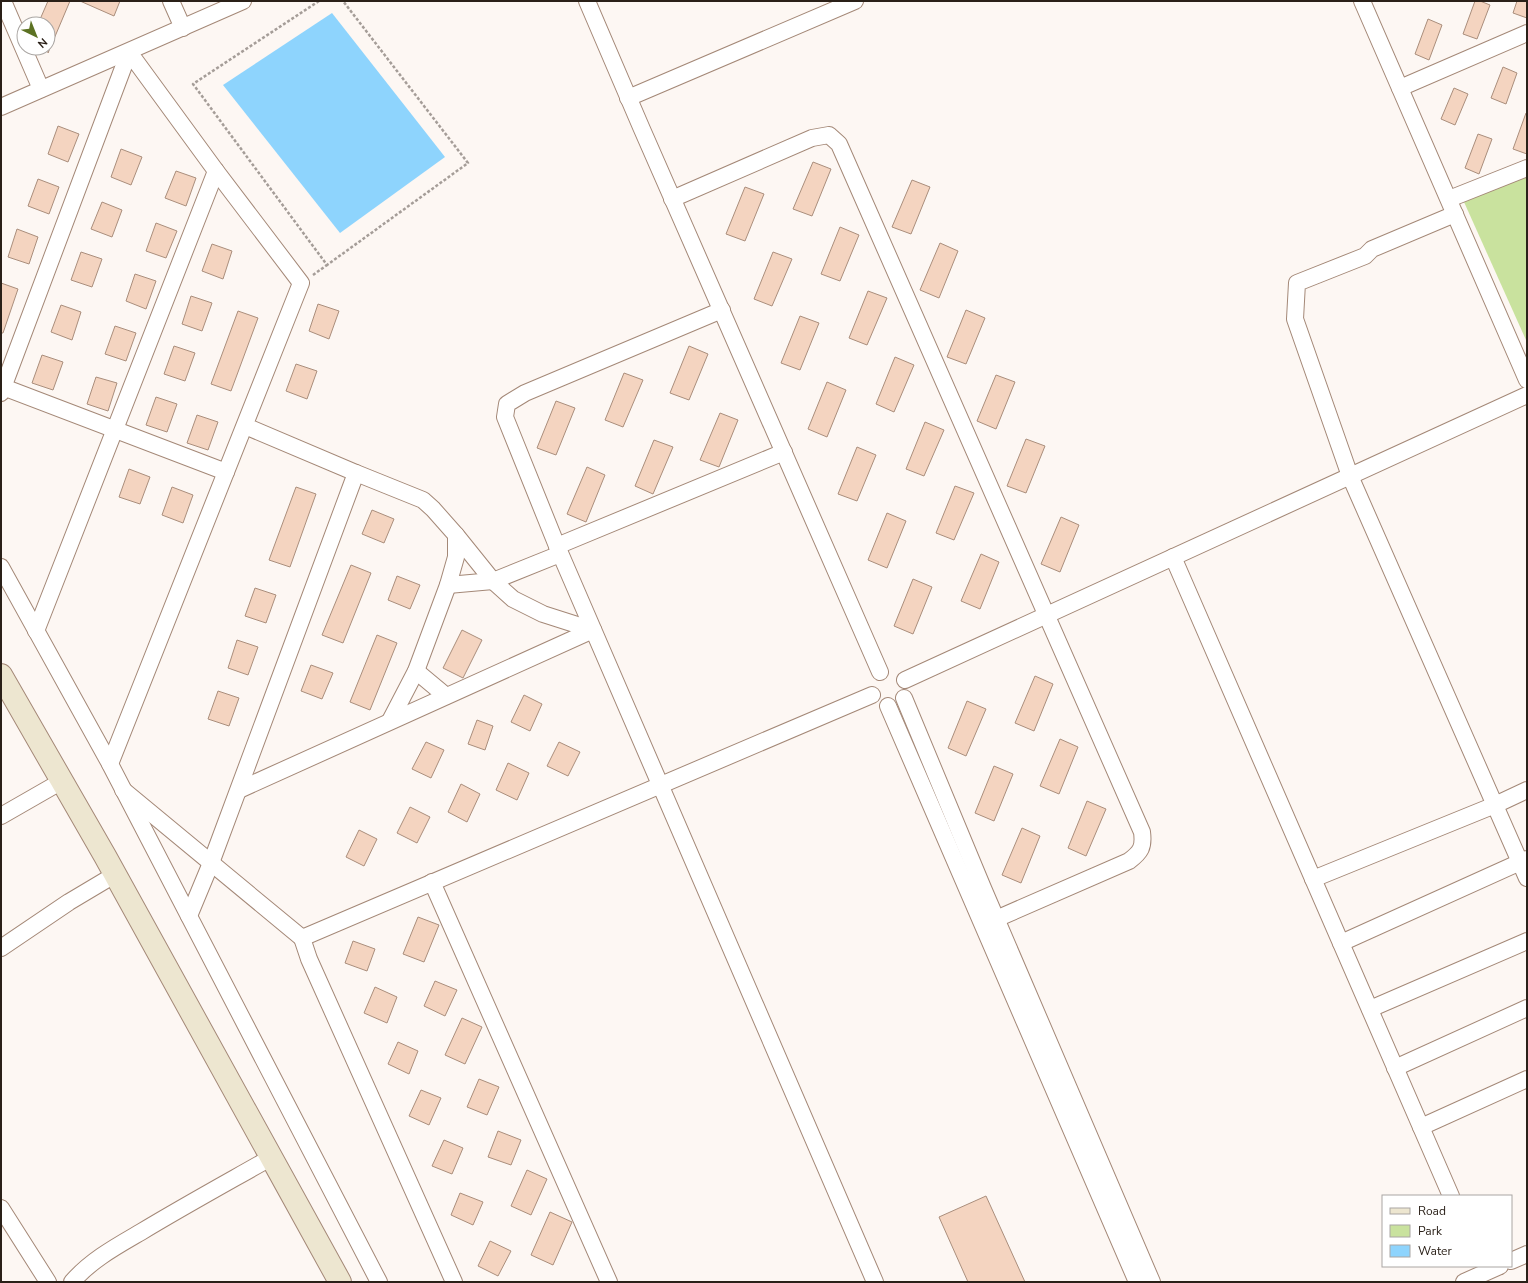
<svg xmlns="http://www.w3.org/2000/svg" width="1528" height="1283" viewBox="0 0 1528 1283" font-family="'Nunito Sans',sans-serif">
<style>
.green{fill:#c9e29e}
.water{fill:#8ed4fd}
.building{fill:#f4d4c0;stroke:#aa8e7c}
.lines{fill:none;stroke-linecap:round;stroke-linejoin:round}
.street-casing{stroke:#a48877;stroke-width:18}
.secondary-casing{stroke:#a48877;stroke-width:24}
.path{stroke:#a59d98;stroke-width:2.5;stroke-dasharray:3 2;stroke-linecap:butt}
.street{stroke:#fff;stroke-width:16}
.secondary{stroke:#ede6d0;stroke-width:22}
</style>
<rect width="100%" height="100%" fill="#fdf7f3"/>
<path class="green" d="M1527,176V340H1526L1464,202Z"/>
<path class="water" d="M332,13L445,157L340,233L223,85Z"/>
<g class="building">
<path d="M48,1H70L48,53V24H38Z"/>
<path d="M80,1H120L114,16Z"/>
<path d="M1475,1H1480L1490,5L1477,39L1463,34Z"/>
<path d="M1517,1H1527V18L1513,13Z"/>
<path d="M1428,19L1442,25L1429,60L1415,54Z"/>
<path d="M1503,67L1517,73L1506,104L1491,98Z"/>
<path d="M1454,88L1468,94L1455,125L1441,119Z"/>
<path d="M1526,113L1527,114V154L1513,149Z"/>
<path d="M58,126L79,134L68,162L48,154Z"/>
<path d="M1478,134L1492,139L1479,174L1465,168Z"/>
<path d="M121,149L142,157L131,185L111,177Z"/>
<path d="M813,162L831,169L812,216L793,209Z"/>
<path d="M176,171L196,178L186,206L165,198Z"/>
<path d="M38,179L59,187L49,214L28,206Z"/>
<path d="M912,180L930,187L911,234L892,227Z"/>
<path d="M745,187L764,194L745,241L726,234Z"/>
<path d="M102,202L122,210L112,237L91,229Z"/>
<path d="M156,223L177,231L166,258L146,251Z"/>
<path d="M840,227L859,235L840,281L821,274Z"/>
<path d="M17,229L38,237L29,264L8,257Z"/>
<path d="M940,243L958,251L939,298L920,290Z"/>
<path d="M212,244L232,251L223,279L202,271Z"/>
<path d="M81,252L102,259L92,287L71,280Z"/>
<path d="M773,252L792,259L772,306L754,299Z"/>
<path d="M135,274L156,281L146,309L126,301Z"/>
<path d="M1,283L18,289L3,333H1Z"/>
<path d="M868,291L887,298L867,345L849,338Z"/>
<path d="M191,296L212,303L202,331L182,324Z"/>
<path d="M318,304L339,311L329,339L309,331Z"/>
<path d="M61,305L81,312L72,340L51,332Z"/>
<path d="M966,310L985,318L966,364L947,357Z"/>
<path d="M238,311L258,318L231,391L211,384Z"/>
<path d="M800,316L819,323L800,370L781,363Z"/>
<path d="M115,326L136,333L126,361L105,354Z"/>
<path d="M174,346L195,353L185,381L164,374Z"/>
<path d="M689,346L708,354L689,400L670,393Z"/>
<path d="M42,355L63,362L53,390L32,383Z"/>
<path d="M895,357L914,365L894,412L876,404Z"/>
<path d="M296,364L317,371L307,399L286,391Z"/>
<path d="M624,373L643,380L623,427L605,420Z"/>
<path d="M996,375L1015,382L996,429L977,421Z"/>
<path d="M96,377L117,383L108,411L87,404Z"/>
<path d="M827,382L846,390L827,437L808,429Z"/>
<path d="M156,397L177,404L167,432L146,425Z"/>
<path d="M556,401L575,408L556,455L537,448Z"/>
<path d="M720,413L738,420L719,467L700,460Z"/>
<path d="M197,415L218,422L208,450L187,443Z"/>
<path d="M925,422L944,430L924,476L906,469Z"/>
<path d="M1026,439L1045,446L1026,493L1007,486Z"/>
<path d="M654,440L673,447L653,494L635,486Z"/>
<path d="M857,447L876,455L857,501L838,494Z"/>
<path d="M587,467L605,475L586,522L567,514Z"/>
<path d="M129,469L150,477L140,504L119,497Z"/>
<path d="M955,486L974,493L954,540L936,533Z"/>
<path d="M172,487L193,495L183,523L162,515Z"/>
<path d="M296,487L316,494L290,567L269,560Z"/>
<path d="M372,510L394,519L384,543L362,534Z"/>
<path d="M887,513L906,521L887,568L868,560Z"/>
<path d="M1061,517L1079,525L1060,572L1041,564Z"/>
<path d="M981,554L999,562L980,609L961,601Z"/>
<path d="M351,565L371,573L343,643L322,635Z"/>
<path d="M397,576L420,585L410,609L388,600Z"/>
<path d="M913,579L932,587L913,634L894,626Z"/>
<path d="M255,588L276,595L266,623L245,616Z"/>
<path d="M462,630L482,640L463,678L443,668Z"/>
<path d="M377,635L397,643L370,710L350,702Z"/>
<path d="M237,640L258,647L248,675L228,668Z"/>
<path d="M311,665L333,673L322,699L301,691Z"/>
<path d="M1035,676L1053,684L1034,731L1015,723Z"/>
<path d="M218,691L239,698L229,726L208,719Z"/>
<path d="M524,695L542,704L530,731L511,722Z"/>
<path d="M967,701L986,709L966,756L948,748Z"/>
<path d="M477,720L493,726L485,750L468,744Z"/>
<path d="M1060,739L1078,747L1059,794L1040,786Z"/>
<path d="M426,742L444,750L431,778L412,769Z"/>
<path d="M559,742L580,752L568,776L547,766Z"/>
<path d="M508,763L529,773L517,800L496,790Z"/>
<path d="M994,766L1013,774L994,821L975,813Z"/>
<path d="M461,784L480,794L467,822L448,812Z"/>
<path d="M1087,801L1106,809L1086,856L1068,848Z"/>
<path d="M410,807L430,817L417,843L397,833Z"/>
<path d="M1022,828L1040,836L1021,883L1002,875Z"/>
<path d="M359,830L377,839L364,866L346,857Z"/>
<path d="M418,917L439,925L424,962L403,954Z"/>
<path d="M353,941L375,949L367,971L345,963Z"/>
<path d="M435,981L457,990L445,1016L424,1006Z"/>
<path d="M375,987L397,997L387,1023L364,1013Z"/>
<path d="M462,1018L482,1027L465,1064L445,1055Z"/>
<path d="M398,1042L418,1051L409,1074L388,1064Z"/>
<path d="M479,1079L499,1087L487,1115L467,1107Z"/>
<path d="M421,1090L441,1098L429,1125L409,1116Z"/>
<path d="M498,1131L521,1140L511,1165L488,1157Z"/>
<path d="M444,1140L463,1148L452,1174L432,1166Z"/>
<path d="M527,1170L547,1179L531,1215L511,1206Z"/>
<path d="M460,1193L483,1202L473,1225L451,1215Z"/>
<path d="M986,1196L1025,1282H968L939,1217Z"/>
<path d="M550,1212L572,1222L553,1265L531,1255Z"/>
<path d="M490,1241L511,1251L498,1276L478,1266Z"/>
</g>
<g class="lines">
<g class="street-casing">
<g id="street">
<path d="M3,1L41,89"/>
<path d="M171,1L183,28"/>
<path d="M587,1L641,127L880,672"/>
<path d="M1362,1L1527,380"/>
<path d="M1400,88L1527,33"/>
<path d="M628,98L855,1"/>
<path d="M1,107L243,1"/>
<path d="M672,199L812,138L829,135L839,144L1142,832C1144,847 1141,852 1129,861L996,919"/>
<path d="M1449,199L1527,168"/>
<path d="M1455,214L1372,249L1365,256L1297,283L1295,319L1350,476L1527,878"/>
<path d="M3,387L226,472"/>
<path d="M1,393L129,52L216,171L301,283L110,764"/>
<path d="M784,452L557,546L875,1282"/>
<path d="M356,473L423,500L433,509L456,535L493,581L513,599L543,614L593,630"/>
<path d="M557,546L505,417L507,404L525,393L722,310"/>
<path d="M1173,557L1451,1196"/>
<path d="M1,567L110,764L379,1282"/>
<path d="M448,585L493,581L560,554"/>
<path d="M36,631L216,171"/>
<path d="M416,671L446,696"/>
<path d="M905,680L1527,395"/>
<path d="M904,698L983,888L1152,1282"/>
<path d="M888,706L1137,1282"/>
<path d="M390,721L416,671L448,585L456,557V535"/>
<path d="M123,790L302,938L872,695"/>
<path d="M239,790L593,630"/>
<path d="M1,816L62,781"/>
<path d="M1313,879L1495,805L1527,790"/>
<path d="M432,882L609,1282"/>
<path d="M189,916L211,863L356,473L245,426"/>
<path d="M302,938L309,959L454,1282"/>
<path d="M1341,943L1527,859"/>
<path d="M1,948L69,902L116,874"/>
<path d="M1370,1009L1527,941"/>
<path d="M1395,1068L1527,1008"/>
<path d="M1421,1127L1527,1079"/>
<path d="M1,1208L48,1282"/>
<path d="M1511,1261L1527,1254"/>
<path d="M72,1282C91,1260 117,1246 141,1232C184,1206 228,1182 272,1157"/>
<path d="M1464,1282L1500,1266"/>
</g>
</g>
<g class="secondary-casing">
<path id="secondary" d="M1,675L105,856L340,1282"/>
</g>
<g class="path">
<path d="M319,1L193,84L327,265L468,163L343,1"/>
<path d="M313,275L327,265"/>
</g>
<use href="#street" class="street"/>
<use href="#secondary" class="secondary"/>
</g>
<rect width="1528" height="1283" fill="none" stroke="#2a2018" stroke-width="4"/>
<rect x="1382" y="1195" width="130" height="72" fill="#ffffff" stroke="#aaa6a3"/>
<rect x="1390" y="1208" width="20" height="6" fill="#ede6d0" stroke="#aaa6a3"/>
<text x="1418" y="1215" font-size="12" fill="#2a2018">Road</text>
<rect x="1390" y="1225" width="20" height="12" fill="#c9e29e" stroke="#aaa6a3"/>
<text x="1418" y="1235" font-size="12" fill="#2a2018">Park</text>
<rect x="1390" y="1245" width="20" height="12" fill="#8ed4fd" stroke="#aaa6a3"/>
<text x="1418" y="1255" font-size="12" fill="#2a2018">Water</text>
<g transform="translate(36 36) rotate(137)"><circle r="19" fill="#ffffff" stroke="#aaa6a3"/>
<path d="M0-3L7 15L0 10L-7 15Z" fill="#5c7223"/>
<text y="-6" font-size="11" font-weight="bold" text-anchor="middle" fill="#2a2018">N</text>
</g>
</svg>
